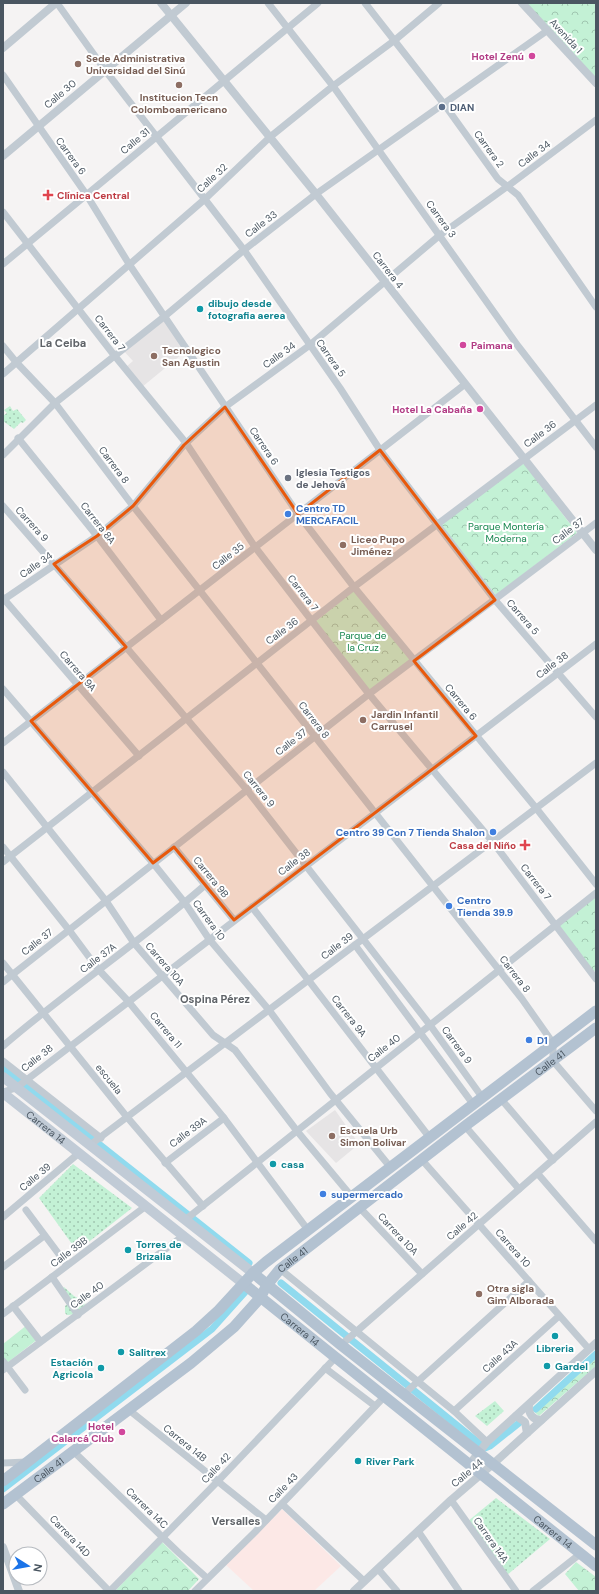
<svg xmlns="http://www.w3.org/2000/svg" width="599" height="1594" viewBox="0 0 599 1594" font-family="'DM Sans',sans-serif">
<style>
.education{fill:#e6e4e5}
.medical{fill:#fce8e6}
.grass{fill:url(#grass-dots)}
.park{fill:url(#park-crowns)}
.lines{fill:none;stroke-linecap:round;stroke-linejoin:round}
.canal{stroke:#90daee;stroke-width:7}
.minor{stroke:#c1cad2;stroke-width:7}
.tertiary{stroke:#c1cad2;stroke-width:8}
.secondary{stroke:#c1cbd6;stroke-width:10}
.primary{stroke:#b3c2d1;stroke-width:11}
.marked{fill:#e8590c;fill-opacity:0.2;stroke:#e8590c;stroke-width:3;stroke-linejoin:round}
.hotel-dot{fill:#d1479c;stroke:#fff;stroke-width:1.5}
.education-dot{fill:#8d6e63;stroke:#fff;stroke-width:1.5}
.service-dot{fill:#5c6f8a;stroke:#fff;stroke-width:1.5}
.health-dot{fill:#e0444e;stroke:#fff;stroke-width:1.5}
.culture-dot{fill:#0f9aa8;stroke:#fff;stroke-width:1.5}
.worship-dot{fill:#6b7280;stroke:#fff;stroke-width:1.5}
.shop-dot{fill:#3f7fe0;stroke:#fff;stroke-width:1.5}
.labels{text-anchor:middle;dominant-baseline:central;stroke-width:4;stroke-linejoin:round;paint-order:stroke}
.street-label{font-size:10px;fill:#4a5661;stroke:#fff}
.hotel-label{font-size:10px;font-weight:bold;fill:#b23c85;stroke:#fff;text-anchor:end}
.education-label{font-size:10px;font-weight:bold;fill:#785e54;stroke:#fff;text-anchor:start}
.service-label{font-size:10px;font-weight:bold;fill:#4e5e75;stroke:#fff;text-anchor:start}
.health-label{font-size:10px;font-weight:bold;fill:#be3a42;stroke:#fff;text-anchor:start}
.culture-label{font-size:10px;font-weight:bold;fill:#0d838f;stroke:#fff;text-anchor:start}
.worship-label{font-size:10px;font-weight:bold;fill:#5b616d;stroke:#fff;text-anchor:start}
.shop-label{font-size:10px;font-weight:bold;fill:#366cbe;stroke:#fff;text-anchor:start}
.park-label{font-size:10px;fill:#17864f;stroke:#fff}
.neighbourhood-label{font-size:11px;font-weight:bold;fill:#5f6368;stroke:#fff}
</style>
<defs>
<pattern id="grass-dots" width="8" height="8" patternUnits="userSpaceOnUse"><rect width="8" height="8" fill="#c3f1d5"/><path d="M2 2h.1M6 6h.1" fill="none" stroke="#a0c6b0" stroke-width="1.8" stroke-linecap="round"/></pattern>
<pattern id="park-crowns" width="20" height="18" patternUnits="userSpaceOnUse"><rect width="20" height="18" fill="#c3f1d5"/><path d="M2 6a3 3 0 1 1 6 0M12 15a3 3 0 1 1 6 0" fill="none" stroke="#a0c6b0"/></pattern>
</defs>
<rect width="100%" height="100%" fill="#f5f3f3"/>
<g class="education">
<path d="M165,316L187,350L142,387L126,367L133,361L122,349Z"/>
<path d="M335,1110L359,1144L336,1163L306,1131Z"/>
</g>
<path class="medical" d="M282,1509L341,1566L314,1591H254L226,1565Z"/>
<g class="grass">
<path d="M10,406L13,411L17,409L26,420L23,423L21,422L14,429L3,421V416L7,413L4,410Z"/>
<path d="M73,1164L132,1208L77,1251L39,1198Z"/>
<path d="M64,1287L74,1296L86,1302C81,1311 77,1315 67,1315L65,1313V1306L69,1303L60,1290Z"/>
<path d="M495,1401L504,1411L487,1426L475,1416Z"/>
<path d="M496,1498L550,1539L507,1575L467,1522Z"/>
</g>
<g class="park">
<path d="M523,3H596V82Z"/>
<path d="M524,463L577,533L496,595L440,525Z"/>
<path d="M356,589L412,659L370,692L315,622Z"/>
<path d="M596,895V970L593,972L559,925Z"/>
<path d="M27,1325L38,1339L7,1363L3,1357V1344Z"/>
<path d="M596,1350V1366L539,1416L533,1411L532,1408Z"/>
<path d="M162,1542L199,1579L188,1591H115Z"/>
<path d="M576,1562L596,1577V1591H579L565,1574Z"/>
</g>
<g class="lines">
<g class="canal">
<path d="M3,1068L249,1263"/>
<path d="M281,1283L485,1448L490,1446L519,1423"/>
<path d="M536,1409L596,1354"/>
<path d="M3,1489L212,1329L246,1291"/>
</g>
<g class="minor">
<path d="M57,3L105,70L244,250L340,388L380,450L495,600L596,717"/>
<path d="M268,3L333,86L518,346L596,447"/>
<path d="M365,3L444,104L498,179L518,195L596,307"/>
<path d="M3,75L86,194L129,264L298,514L354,587L536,808L596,884"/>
<path d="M3,212L114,355L186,443L255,547L312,621L369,694L492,841L596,979"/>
<path d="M3,264L318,3"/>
<path d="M3,346L16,362L55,403L133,506L522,999L553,1043V1061L596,1111"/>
<path d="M3,374L205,199L270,137L333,86L395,40L439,3"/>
<path d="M18,438L97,536L161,620"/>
<path d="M3,455L55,403L165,316L244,250L316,194L548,30"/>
<path d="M3,506L126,647L247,790L430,1025L482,1097"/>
<path d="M3,598L139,756"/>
<path d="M3,600L97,536L133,506L184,445L225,407L310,345L440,235L508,186L596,120"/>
<path d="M3,689L153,863L185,903L209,939L269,1010L330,1093L391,1168"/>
<path d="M3,743L464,385"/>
<path d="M3,772L106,901L134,943L213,1035L235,1050L297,1131L352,1197"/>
<path d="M3,847L69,930L98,969L128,1001L224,1118L308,1230"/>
<path d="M174,847L234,920"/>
<path d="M3,862L354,587L596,405"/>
<path d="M252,907L430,1138"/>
<path d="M355,945L473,1104"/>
<path d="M3,963L127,1117L203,1206"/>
<path d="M3,982L369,694L596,523"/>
<path d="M3,1046C68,990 140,942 204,886"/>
<path d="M3,1061L101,1138"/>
<path d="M3,1092L16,1088L596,644"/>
<path d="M501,1099L553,1160"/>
<path d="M465,1126L519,1189"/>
<path d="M90,1145L596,763"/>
<path d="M422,1160L589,1349"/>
<path d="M165,1163L224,1118"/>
<path d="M538,1174L596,1241"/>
<path d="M360,1208L422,1274"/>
<path d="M26,1210L67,1265"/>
<path d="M3,1217L79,1153"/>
<path d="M185,1220L596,893"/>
<path d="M3,1267L44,1236"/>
<path d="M280,1269L454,1411L487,1442"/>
<path d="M52,1277L78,1315"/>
<path d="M13,1306L40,1341"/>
<path d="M3,1314L146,1206"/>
<path d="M341,1345L596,1122"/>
<path d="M3,1361L25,1390"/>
<path d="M325,1368L375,1406"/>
<path d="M3,1370L183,1236"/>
<path d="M404,1394L529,1281"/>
<path d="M129,1410L266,1520"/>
<path d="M454,1411L559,1316"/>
<path d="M73,1451L179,1553L207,1578"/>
<path d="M3,1463L27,1462"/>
<path d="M16,1495L109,1591"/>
<path d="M451,1500L516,1591"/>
<path d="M282,1504L364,1581"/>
<path d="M418,1531L459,1591"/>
<path d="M378,1569L397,1591"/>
<path d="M110,1591L217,1482L335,1358"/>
<path d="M195,1591L255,1532L384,1397"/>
<path d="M533,1591L580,1554"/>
</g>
<g class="tertiary">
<path d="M161,3L316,194L596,550"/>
<path d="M522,3L596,83"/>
<path d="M3,48L56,3"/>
<path d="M3,156L186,3"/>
<path d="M529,1405C528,1414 533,1420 541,1420"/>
<path d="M516,1416L525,1422L527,1433"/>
<path d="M469,1465L487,1442L596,1343"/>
<path d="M3,1547L19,1591"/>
<path d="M354,1591L451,1500L493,1464L596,1371"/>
</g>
<g class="secondary">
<path d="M3,1077L253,1273"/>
<path id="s1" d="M3,1093L244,1284"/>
</g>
<g class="primary">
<path d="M253,1273L341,1345L596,1545"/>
<path id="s2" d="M244,1284L596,1566"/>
<path d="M3,1481L196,1331L219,1310L253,1273L266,1262L596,1011"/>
<path id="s3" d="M3,1504L191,1363L234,1327L260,1298L267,1285L280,1269L465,1126L596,1028"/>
</g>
</g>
<path class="marked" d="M225,407L298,514L380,450L495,600L414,661L476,736L234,920L174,847L153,863L31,721L126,647L54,564L97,536L133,506L184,445Z"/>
<g class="hotel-dot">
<circle cx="532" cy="56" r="4"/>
<circle cx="463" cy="345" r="4"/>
<circle cx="480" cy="409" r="4"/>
<circle cx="122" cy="1432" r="4"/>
</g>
<g class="education-dot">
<circle cx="78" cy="64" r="4"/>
<circle cx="179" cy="85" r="4"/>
<circle cx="154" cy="356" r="4"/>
<circle cx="343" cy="545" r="4"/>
<circle cx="363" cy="720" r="4"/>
<circle cx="332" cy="1136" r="4"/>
<circle cx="479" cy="1294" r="4"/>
</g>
<circle class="service-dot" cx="442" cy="107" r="4"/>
<g class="health-dot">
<path d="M46 189h4v4h4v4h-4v4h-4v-4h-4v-4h4z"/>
<path d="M523 839h4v4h4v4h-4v4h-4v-4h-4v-4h4z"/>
</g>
<g class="culture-dot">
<circle cx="200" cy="309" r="4"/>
<circle cx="273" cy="1164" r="4"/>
<circle cx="128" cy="1250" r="4"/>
<circle cx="555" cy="1336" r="4"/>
<circle cx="121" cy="1352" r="4"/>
<circle cx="547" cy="1366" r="4"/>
<circle cx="101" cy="1368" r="4"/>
<circle cx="358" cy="1461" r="4"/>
</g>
<circle class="worship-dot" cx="288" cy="478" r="4"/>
<g class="shop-dot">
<circle cx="288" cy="514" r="4"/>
<circle cx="493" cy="832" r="4"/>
<circle cx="449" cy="906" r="4"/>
<circle cx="529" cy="1040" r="4"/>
<circle cx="323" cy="1194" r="4"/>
</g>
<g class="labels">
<g class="street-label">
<text transform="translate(566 36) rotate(47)">Avenida 1</text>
<text transform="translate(60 94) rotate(-40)">Calle 30</text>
<text transform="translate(135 141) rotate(-40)">Calle 31</text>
<text transform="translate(489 149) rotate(54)">Carrera 2</text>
<text transform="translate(534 154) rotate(-37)">Calle 34</text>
<text transform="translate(71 156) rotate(54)">Carrera 6</text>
<text transform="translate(212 178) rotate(-43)">Calle 32</text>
<text transform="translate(441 219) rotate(54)">Carrera 3</text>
<text transform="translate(261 224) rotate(-37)">Calle 33</text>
<text transform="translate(388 270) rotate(52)">Carrera 4</text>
<text transform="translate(110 333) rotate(52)">Carrera 7</text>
<text transform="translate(279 355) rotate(-36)">Calle 34</text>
<text transform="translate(331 358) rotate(55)">Carrera 5</text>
<text transform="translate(540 434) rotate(-37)">Calle 36</text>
<text transform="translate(264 446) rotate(56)">Carrera 6</text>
<text transform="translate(114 465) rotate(53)">Carrera 8</text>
<text transform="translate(98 523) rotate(52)">Carrera 8A</text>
<text transform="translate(32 524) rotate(48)">Carrera 9</text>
<text transform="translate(568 531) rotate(-37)">Calle 37</text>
<text transform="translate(228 556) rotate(-38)">Calle 35</text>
<text transform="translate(36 565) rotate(-35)">Calle 34</text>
<text transform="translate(303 593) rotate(52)">Carrera 7</text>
<text transform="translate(523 617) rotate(49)">Carrera 5</text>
<text transform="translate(282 631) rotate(-37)">Calle 36</text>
<text transform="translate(552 665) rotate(-37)">Calle 38</text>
<text transform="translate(78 671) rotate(49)">Carrera 9A</text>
<text transform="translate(461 702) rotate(50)">Carrera 6</text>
<text transform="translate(314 720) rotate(52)">Carrera 8</text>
<text transform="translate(291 742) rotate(-38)">Calle 37</text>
<text transform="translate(259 789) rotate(51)">Carrera 9</text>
<text transform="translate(294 862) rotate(-37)">Calle 38</text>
<text transform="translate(211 877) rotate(51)">Carrera 9B</text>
<text transform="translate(536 882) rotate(52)">Carrera 7</text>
<text transform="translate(209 920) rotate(54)">Carrera 10</text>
<text transform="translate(37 942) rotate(-38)">Calle 37</text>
<text transform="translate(337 946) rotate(-37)">Calle 39</text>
<text transform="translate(98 958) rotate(-37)">Calle 37A</text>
<text transform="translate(165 964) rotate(49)">Carrera 10A</text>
<text transform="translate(515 974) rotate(52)">Carrera 8</text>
<text transform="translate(349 1016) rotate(52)">Carrera 9A</text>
<text transform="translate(166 1030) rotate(50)">Carrera 11</text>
<text transform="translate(457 1045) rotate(54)">Carrera 9</text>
<text transform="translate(384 1048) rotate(-38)">Calle 40</text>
<text transform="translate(37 1058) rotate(-38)">Calle 38</text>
<text stroke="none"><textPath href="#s3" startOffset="705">Calle 41</textPath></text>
<text transform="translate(109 1079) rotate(51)">escuela</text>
<text stroke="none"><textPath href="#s1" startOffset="55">Carrera 14</textPath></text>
<text transform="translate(188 1132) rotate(-37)">Calle 39A</text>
<text transform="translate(35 1177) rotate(-40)">Calle 39</text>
<text transform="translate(462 1226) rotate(-41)">Calle 42</text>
<text transform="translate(398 1234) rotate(47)">Carrera 10A</text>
<text transform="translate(513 1248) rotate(49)">Carrera 10</text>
<text transform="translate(69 1252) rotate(-37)">Calle 39B</text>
<text stroke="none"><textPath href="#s3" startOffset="381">Calle 41</textPath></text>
<text transform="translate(87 1295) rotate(-36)">Calle 40</text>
<text stroke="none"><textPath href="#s2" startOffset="72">Carrera 14</textPath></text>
<text transform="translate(500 1356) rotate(-42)">Calle 43A</text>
<text transform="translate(185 1443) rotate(39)">Carrera 14B</text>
<text transform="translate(216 1468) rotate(-47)">Calle 42</text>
<text stroke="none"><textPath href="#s3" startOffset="57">Calle 41</textPath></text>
<text transform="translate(467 1473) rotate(-40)">Calle 44</text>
<text transform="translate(283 1488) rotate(-46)">Calle 43</text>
<text transform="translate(147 1508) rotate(44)">Carrera 14C</text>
<text stroke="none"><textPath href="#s2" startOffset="396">Carrera 14</textPath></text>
<text transform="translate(70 1536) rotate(46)">Carrera 14D</text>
<text transform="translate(491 1540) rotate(55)">Carrera 14A</text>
</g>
<g class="hotel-label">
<text x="524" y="56">Hotel Zenú</text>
<text x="471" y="345" text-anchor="start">Paimana</text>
<text x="472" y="409">Hotel La Cabaña</text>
<text x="114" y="1426">Hotel<tspan x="114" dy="12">Calarcá Club</tspan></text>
</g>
<g class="education-label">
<text x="86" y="58">Sede Administrativa<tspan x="86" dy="12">Universidad del Sinú</tspan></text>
<text x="179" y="97" text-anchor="middle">Institucion Tecn<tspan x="179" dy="12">Colomboamericano</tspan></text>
<text x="162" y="350">Tecnologico<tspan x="162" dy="12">San Agustin</tspan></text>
<text x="351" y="539">Liceo Pupo<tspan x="351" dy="12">Jiménez</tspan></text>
<text x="371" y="714">Jardin Infantil<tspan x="371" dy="12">Carrusel</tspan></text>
<text x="340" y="1130">Escuela Urb<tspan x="340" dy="12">Simon Bolivar</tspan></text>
<text x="487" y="1288">Otra sigla<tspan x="487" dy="12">Gim Alborada</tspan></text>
</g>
<g class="service-label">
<text x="450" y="107">DIAN</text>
</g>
<g class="health-label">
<text x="57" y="195">Clínica Central</text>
<text x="516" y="845" text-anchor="end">Casa del Niño</text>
</g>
<g class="culture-label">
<text x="208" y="303">dibujo desde<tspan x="208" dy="12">fotografia aerea</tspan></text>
<text x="281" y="1164">casa</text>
<text x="136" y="1244">Torres de<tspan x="136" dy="12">Brizalia</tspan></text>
<text x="555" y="1348" text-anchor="middle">Libreria</text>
<text x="129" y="1352">Salitrex</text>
<text x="93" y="1362" text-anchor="end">Estación<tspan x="93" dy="12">Agricola</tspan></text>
<text x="555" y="1366">Gardel</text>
<text x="366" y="1461">River Park</text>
</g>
<g class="worship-label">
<text x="296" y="472">Iglesia Testigos<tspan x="296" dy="12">de Jehová</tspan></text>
</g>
<g class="shop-label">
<text x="296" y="508">Centro TD<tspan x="296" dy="12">MERCAFACIL</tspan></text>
<text x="485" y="832" text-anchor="end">Centro 39 Con 7 Tienda Shalon</text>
<text x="457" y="900">Centro<tspan x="457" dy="12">Tienda 39.9</tspan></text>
<text x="537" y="1040">D1</text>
<text x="331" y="1194">supermercado</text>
</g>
<g class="park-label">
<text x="506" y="526">Parque Montería<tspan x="506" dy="12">Moderna</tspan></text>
<text x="363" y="635">Parque de<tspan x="363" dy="12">la Cruz</tspan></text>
</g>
<g class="neighbourhood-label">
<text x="63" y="343">La Ceiba</text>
<text x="215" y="999">Ospina Pérez</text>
<text x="236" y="1521">Versalles</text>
</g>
</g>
<rect width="599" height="1594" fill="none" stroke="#4a5661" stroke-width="8"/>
<g transform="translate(28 1566) rotate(101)"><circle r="19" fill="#ffffff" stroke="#b7bbc0"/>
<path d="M0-3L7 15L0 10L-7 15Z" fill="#1a73e8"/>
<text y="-6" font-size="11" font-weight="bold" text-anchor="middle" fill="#4a5661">N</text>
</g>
</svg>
